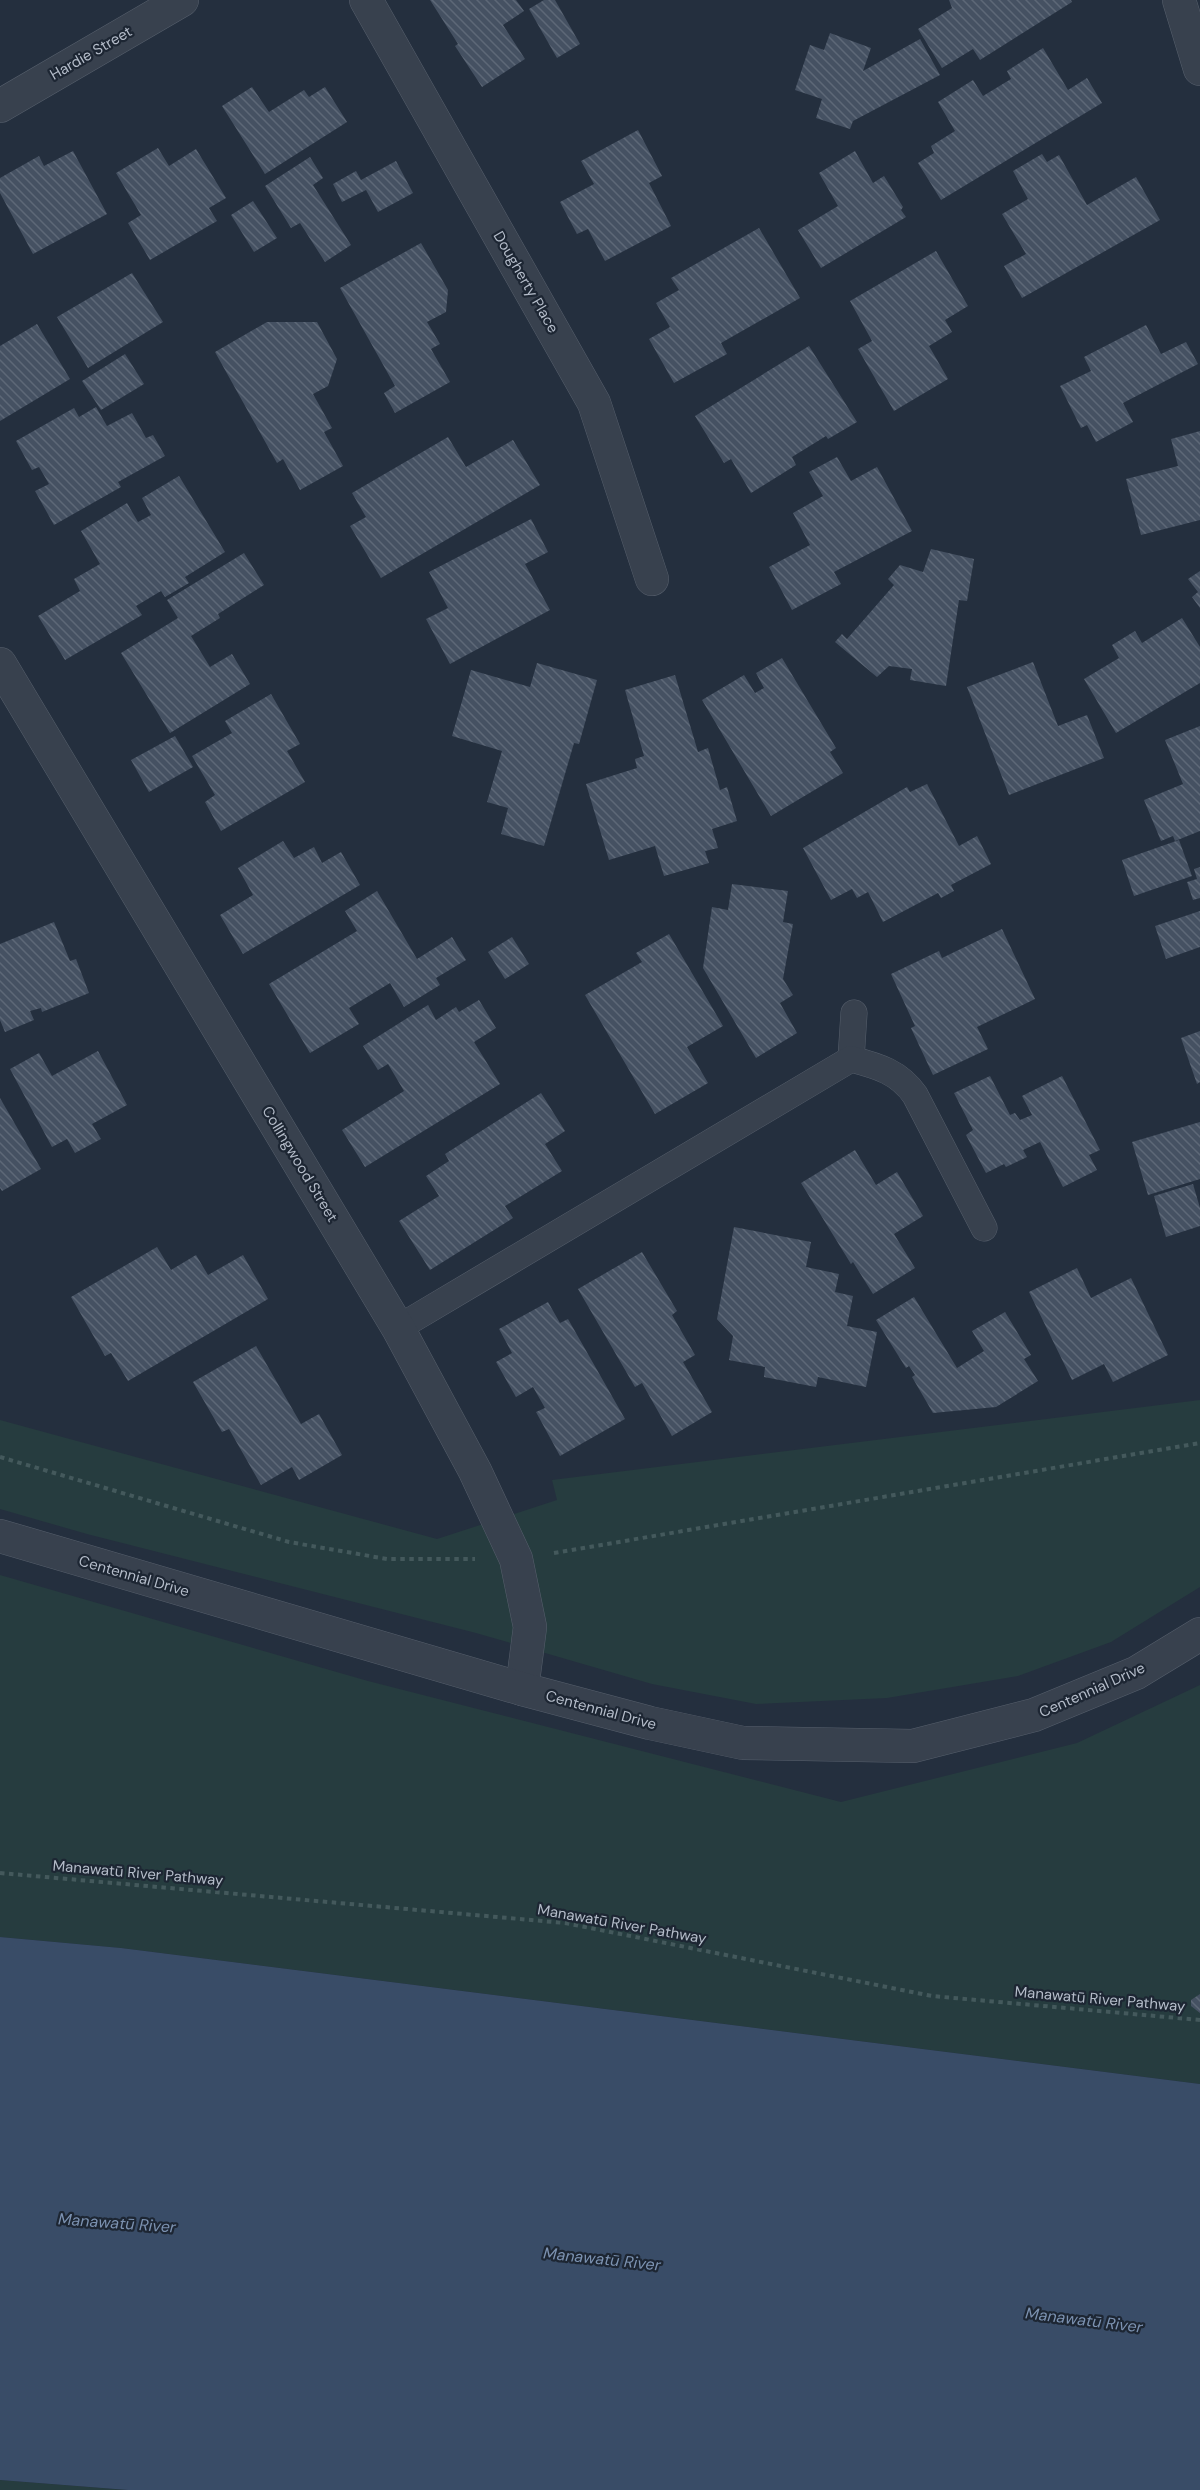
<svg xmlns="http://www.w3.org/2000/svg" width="1200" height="2490" viewBox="0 0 1200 2490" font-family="'DM Sans',sans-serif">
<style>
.green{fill:#263c3f}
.water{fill:#394c67}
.building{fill:url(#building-back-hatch)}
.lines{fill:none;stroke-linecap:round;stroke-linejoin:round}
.service-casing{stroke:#565f6c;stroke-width:27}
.minor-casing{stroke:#565f6c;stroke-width:34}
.path{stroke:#44595c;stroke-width:4;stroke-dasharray:4.5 4.5;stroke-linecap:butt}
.service{stroke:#38414e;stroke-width:26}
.minor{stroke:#38414e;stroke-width:33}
.labels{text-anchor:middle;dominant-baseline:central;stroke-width:4.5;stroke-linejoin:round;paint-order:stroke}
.street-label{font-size:15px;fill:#b4bcc9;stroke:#1d2633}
.water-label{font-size:16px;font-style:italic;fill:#7c92b1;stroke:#1d2633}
</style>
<defs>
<pattern id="building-back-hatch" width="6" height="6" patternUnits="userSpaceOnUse" patternTransform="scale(1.5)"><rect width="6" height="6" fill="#455162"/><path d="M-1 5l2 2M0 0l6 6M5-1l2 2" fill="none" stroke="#5d6877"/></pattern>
</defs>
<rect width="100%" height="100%" fill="#242f3e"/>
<g class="green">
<path d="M1200,1400V1587L1111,1642L1018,1676L887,1698L756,1704L652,1684L476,1633L87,1534L0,1509V1420L437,1539L557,1500L552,1480Z"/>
<path d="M0,1575L368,1681L841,1802L1077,1743L1200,1685V2084L121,1948L0,1937Z"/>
<path d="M0,2480L128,2490H0Z"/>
</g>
<path class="water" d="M0,1937L121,1948L1200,2084V2490H128L0,2480Z"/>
<g class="building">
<path d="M430,0H516L524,11L503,25L525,59L482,87L455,46L458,44Z"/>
<path d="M544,0H555L580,44L557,58L529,9Z"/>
<path d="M949,0H1071L1072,2L980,60L973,49L942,68L918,29L952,8Z"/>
<path d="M830,33L871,48L863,71L920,39L940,75L853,121L850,129L816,118L822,99L795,90L810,45L824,50Z"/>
<path d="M1043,48L1068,90L1087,78L1102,103L941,200L918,163L934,153L931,146L955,131L938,102L973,80L983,96L1011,79L1007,71Z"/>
<path d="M252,87L269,112L304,90L309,97L325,87L347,122L265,174L222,106Z"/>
<path d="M638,130L662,176L649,183L671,226L605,261L588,229L577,234L560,202L594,184L581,161Z"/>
<path d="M158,148L169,166L196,149L226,198L209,208L217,221L150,260L128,223L141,215L116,173Z"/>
<path d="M73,151L107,214L33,254L0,193V178L39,156L44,166Z"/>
<path d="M855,151L873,183L884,176L903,207L901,210L906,217L821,268L798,230L838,206L819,173Z"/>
<path d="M1042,154L1047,162L1059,155L1087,205L1136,177L1160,220L1022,298L1004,266L1026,254L1002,214L1028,199L1013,171Z"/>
<path d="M310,157L323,178L313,185L351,245L325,262L300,223L291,228L265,186Z"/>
<path d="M396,161L413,193L378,212L366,190L342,202L333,184L356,171L361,180Z"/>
<path d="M253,201L277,238L254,252L231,215Z"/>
<path d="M759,228L800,298L721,343L727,354L674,383L649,339L670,327L656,303L679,290L671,278Z"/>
<path d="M421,243L448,290L446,312L427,322L440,344L431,349L450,382L395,413L384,393L395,386L340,288Z"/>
<path d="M936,251L968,306L945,320L952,332L929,346L948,379L894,411L858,349L872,341L850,301Z"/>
<path d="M132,273L163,322L88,368L57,317Z"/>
<path d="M267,322H317L337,359L328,386L313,394L332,428L324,432L343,466L300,490L283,459L277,463L215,352Z"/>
<path d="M37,324L70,379L0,421V346Z"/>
<path d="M1146,325L1161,354L1186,342L1198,364L1123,403L1133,422L1096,442L1087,425L1081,428L1060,386L1091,371L1084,357Z"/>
<path d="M809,346L857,422L828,439L826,436L792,457L796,465L751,493L731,459L724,463L695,416Z"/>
<path d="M125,354L144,384L101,410L82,381Z"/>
<path d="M96,407L107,426L132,413L146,438L153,435L165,456L118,482L121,487L54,525L35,491L49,484L39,467L32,470L16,441L74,408L79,417Z"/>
<path d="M1200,431V520L1141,535L1126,479L1178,466L1171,439Z"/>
<path d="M448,437L466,467L513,440L540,485L381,578L350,526L366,517L352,493Z"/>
<path d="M837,457L851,481L877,467L912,531L834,572L841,584L792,610L769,567L810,545L793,513L823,496L809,472Z"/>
<path d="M179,476L225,552L185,577L189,583L165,597L161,591L136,606L142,615L65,660L38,616L80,591L74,579L100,564L81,531L127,503L138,522L151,515L142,498Z"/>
<path d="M531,519L548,552L525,564L550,610L450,664L426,619L448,608L429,572Z"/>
<path d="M931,549L974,559L967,601L959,600L946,686L910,680L912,669L889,666L877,677L835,642L842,634L847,639L894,585L888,579L900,565L923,572Z"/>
<path d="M244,553L264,585L218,614L220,618L191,636L210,667L232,654L250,684L170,733L121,653L178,618L167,600Z"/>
<path d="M1200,571V608L1192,597L1198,592L1188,579Z"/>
<path d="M1182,618L1200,647V683L1116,733L1084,679L1119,658L1112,645L1135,631L1142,643Z"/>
<path d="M782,658L836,748L830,752L843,773L771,816L702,700L744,675L755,693L764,688L756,673Z"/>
<path d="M1033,662L1058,726L1087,715L1104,758L1009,795L967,687Z"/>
<path d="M537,663L597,680L579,744L574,743L544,846L501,834L508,808L487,802L502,751L452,736L471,670L530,687Z"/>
<path d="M675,675L698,752L708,748L720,790L727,787L737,821L712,829L718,848L705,851L709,863L664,876L655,846L609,860L586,784L637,768L635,759L644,756L625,690Z"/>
<path d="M271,694L300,744L287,751L305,782L221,831L205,802L215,795L192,756L232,733L225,721Z"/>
<path d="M1200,726V831L1175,841L1173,836L1161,841L1144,800L1183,784L1165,740Z"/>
<path d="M175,736L193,767L149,792L131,760Z"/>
<path d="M927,784L959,846L977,836L991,864L951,885L954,891L941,898L938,893L883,922L868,892L857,898L852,889L831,900L803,848L907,787L910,792Z"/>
<path d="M1179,840L1192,876L1134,896L1122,860Z"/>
<path d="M283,841L294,858L314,847L322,863L341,852L360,885L243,954L220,915L253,895L238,868Z"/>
<path d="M1200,867V898L1193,900L1187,882L1197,879L1194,869Z"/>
<path d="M732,884L788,891L783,922L793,924L783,979L793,995L780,1003L797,1033L756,1058L703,968L712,907L728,910Z"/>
<path d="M377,891L417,959L452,937L466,960L436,978L440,985L404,1007L390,983L349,1008L359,1024L310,1053L269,984L357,931L345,911Z"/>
<path d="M1200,911V947L1166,959L1155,926Z"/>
<path d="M54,922L70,961L76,959L89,993L42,1012L41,1008L30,1011L34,1020L5,1032L0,1020V944Z"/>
<path d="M1002,929L1035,999L977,1027L988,1049L933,1075L911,1028L915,1026L891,974L939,951L942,958Z"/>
<path d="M669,934L723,1026L687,1047L708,1083L655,1114L585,995L642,962L636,953Z"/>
<path d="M512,937L529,964L505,979L488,952Z"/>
<path d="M479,1000L496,1028L474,1042L500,1084L365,1167L342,1130L404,1091L388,1064L378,1070L363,1046L428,1005L436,1020L456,1007L459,1012Z"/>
<path d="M1200,1031V1082L1197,1084L1181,1038Z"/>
<path d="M98,1051L127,1105L92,1124L101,1139L75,1153L67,1139L52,1147L10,1069L39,1053L52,1076Z"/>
<path d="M990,1076L1010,1115L1015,1113L1020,1120L1032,1115L1022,1096L1062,1076L1100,1150L1089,1155L1097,1170L1063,1187L1040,1142L1023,1150L1027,1157L1006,1167L1004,1164L986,1173L966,1135L973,1130L954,1093Z"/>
<path d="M541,1093L565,1131L545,1144L562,1171L505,1206L513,1218L430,1270L399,1221L439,1196L426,1176L449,1161L445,1154Z"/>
<path d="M0,1098L41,1169L2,1191L0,1188Z"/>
<path d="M1200,1122V1179L1148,1195L1132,1142Z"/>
<path d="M855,1150L876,1185L897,1172L923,1216L894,1234L915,1268L873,1294L853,1262L851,1264L801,1183Z"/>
<path d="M1193,1184L1200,1208V1226L1166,1237L1154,1196Z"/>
<path d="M734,1227L811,1242L806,1267L839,1274L835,1292L853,1296L847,1326L877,1332L866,1387L818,1377L816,1387L764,1377L765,1367L729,1360L733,1336L717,1319Z"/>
<path d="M157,1247L171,1270L196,1255L208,1275L243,1255L268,1299L128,1381L111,1353L105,1356L71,1297Z"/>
<path d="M642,1252L677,1311L672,1315L695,1355L683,1362L712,1412L672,1436L642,1383L635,1387L578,1289Z"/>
<path d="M1077,1268L1091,1298L1131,1278L1168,1355L1113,1382L1104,1364L1072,1380L1029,1292Z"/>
<path d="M914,1297L957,1368L984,1351L972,1331L1005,1312L1031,1355L1024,1359L1038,1381L996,1407L933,1413L912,1377L915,1375L909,1366L906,1368L876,1320Z"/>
<path d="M548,1302L560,1323L568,1319L625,1419L560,1456L536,1412L545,1408L533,1387L516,1397L496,1362L512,1353L499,1329Z"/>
<path d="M256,1346L301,1424L319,1414L342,1455L299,1480L292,1467L261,1485L229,1429L222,1432L193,1382Z"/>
<path d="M1200,1994V2013L1191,2006V2000Z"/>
</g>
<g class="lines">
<g class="service-casing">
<g id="service">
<path d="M851,1059L854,1013"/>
<path d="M398,1328L851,1059C878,1066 899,1072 915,1095L984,1228"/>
</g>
</g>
<g class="minor-casing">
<g id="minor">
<path d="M366,0L594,403L652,579"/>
<path d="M1179,0L1200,69"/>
<path d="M0,106L182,0"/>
<path d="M0,664L398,1328L475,1471L516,1559L530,1627L522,1689"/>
<path d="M0,1536L522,1689L650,1723L743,1743L913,1746L1034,1715L1136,1673L1200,1634"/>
</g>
</g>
<g class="path">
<path d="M0,1457L289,1542L387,1559H475"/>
<path d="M554,1553L1200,1443"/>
<path d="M0,1873L565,1923L932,1996L1200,2020"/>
</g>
<use href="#service" class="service"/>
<use href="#minor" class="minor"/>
</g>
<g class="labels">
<g class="street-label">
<text transform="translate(91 53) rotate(-30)">Hardie Street</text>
<text transform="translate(526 282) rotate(60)">Dougherty Place</text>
<text transform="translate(300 1164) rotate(59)">Collingwood Street</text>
<text transform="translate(134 1576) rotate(16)">Centennial Drive</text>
<text transform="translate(1092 1690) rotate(-24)">Centennial Drive</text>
<text transform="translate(601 1710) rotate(15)">Centennial Drive</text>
<text transform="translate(138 1873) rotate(5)">Manawatū River Pathway</text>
<text transform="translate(622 1924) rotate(10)">Manawatū River Pathway</text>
<text transform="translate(1100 1999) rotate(5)">Manawatū River Pathway</text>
</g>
<g class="water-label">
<text transform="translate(117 2223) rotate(4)">Manawatū River</text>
<text transform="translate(602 2259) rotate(6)">Manawatū River</text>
<text transform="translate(1084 2320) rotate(7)">Manawatū River</text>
</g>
</g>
</svg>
